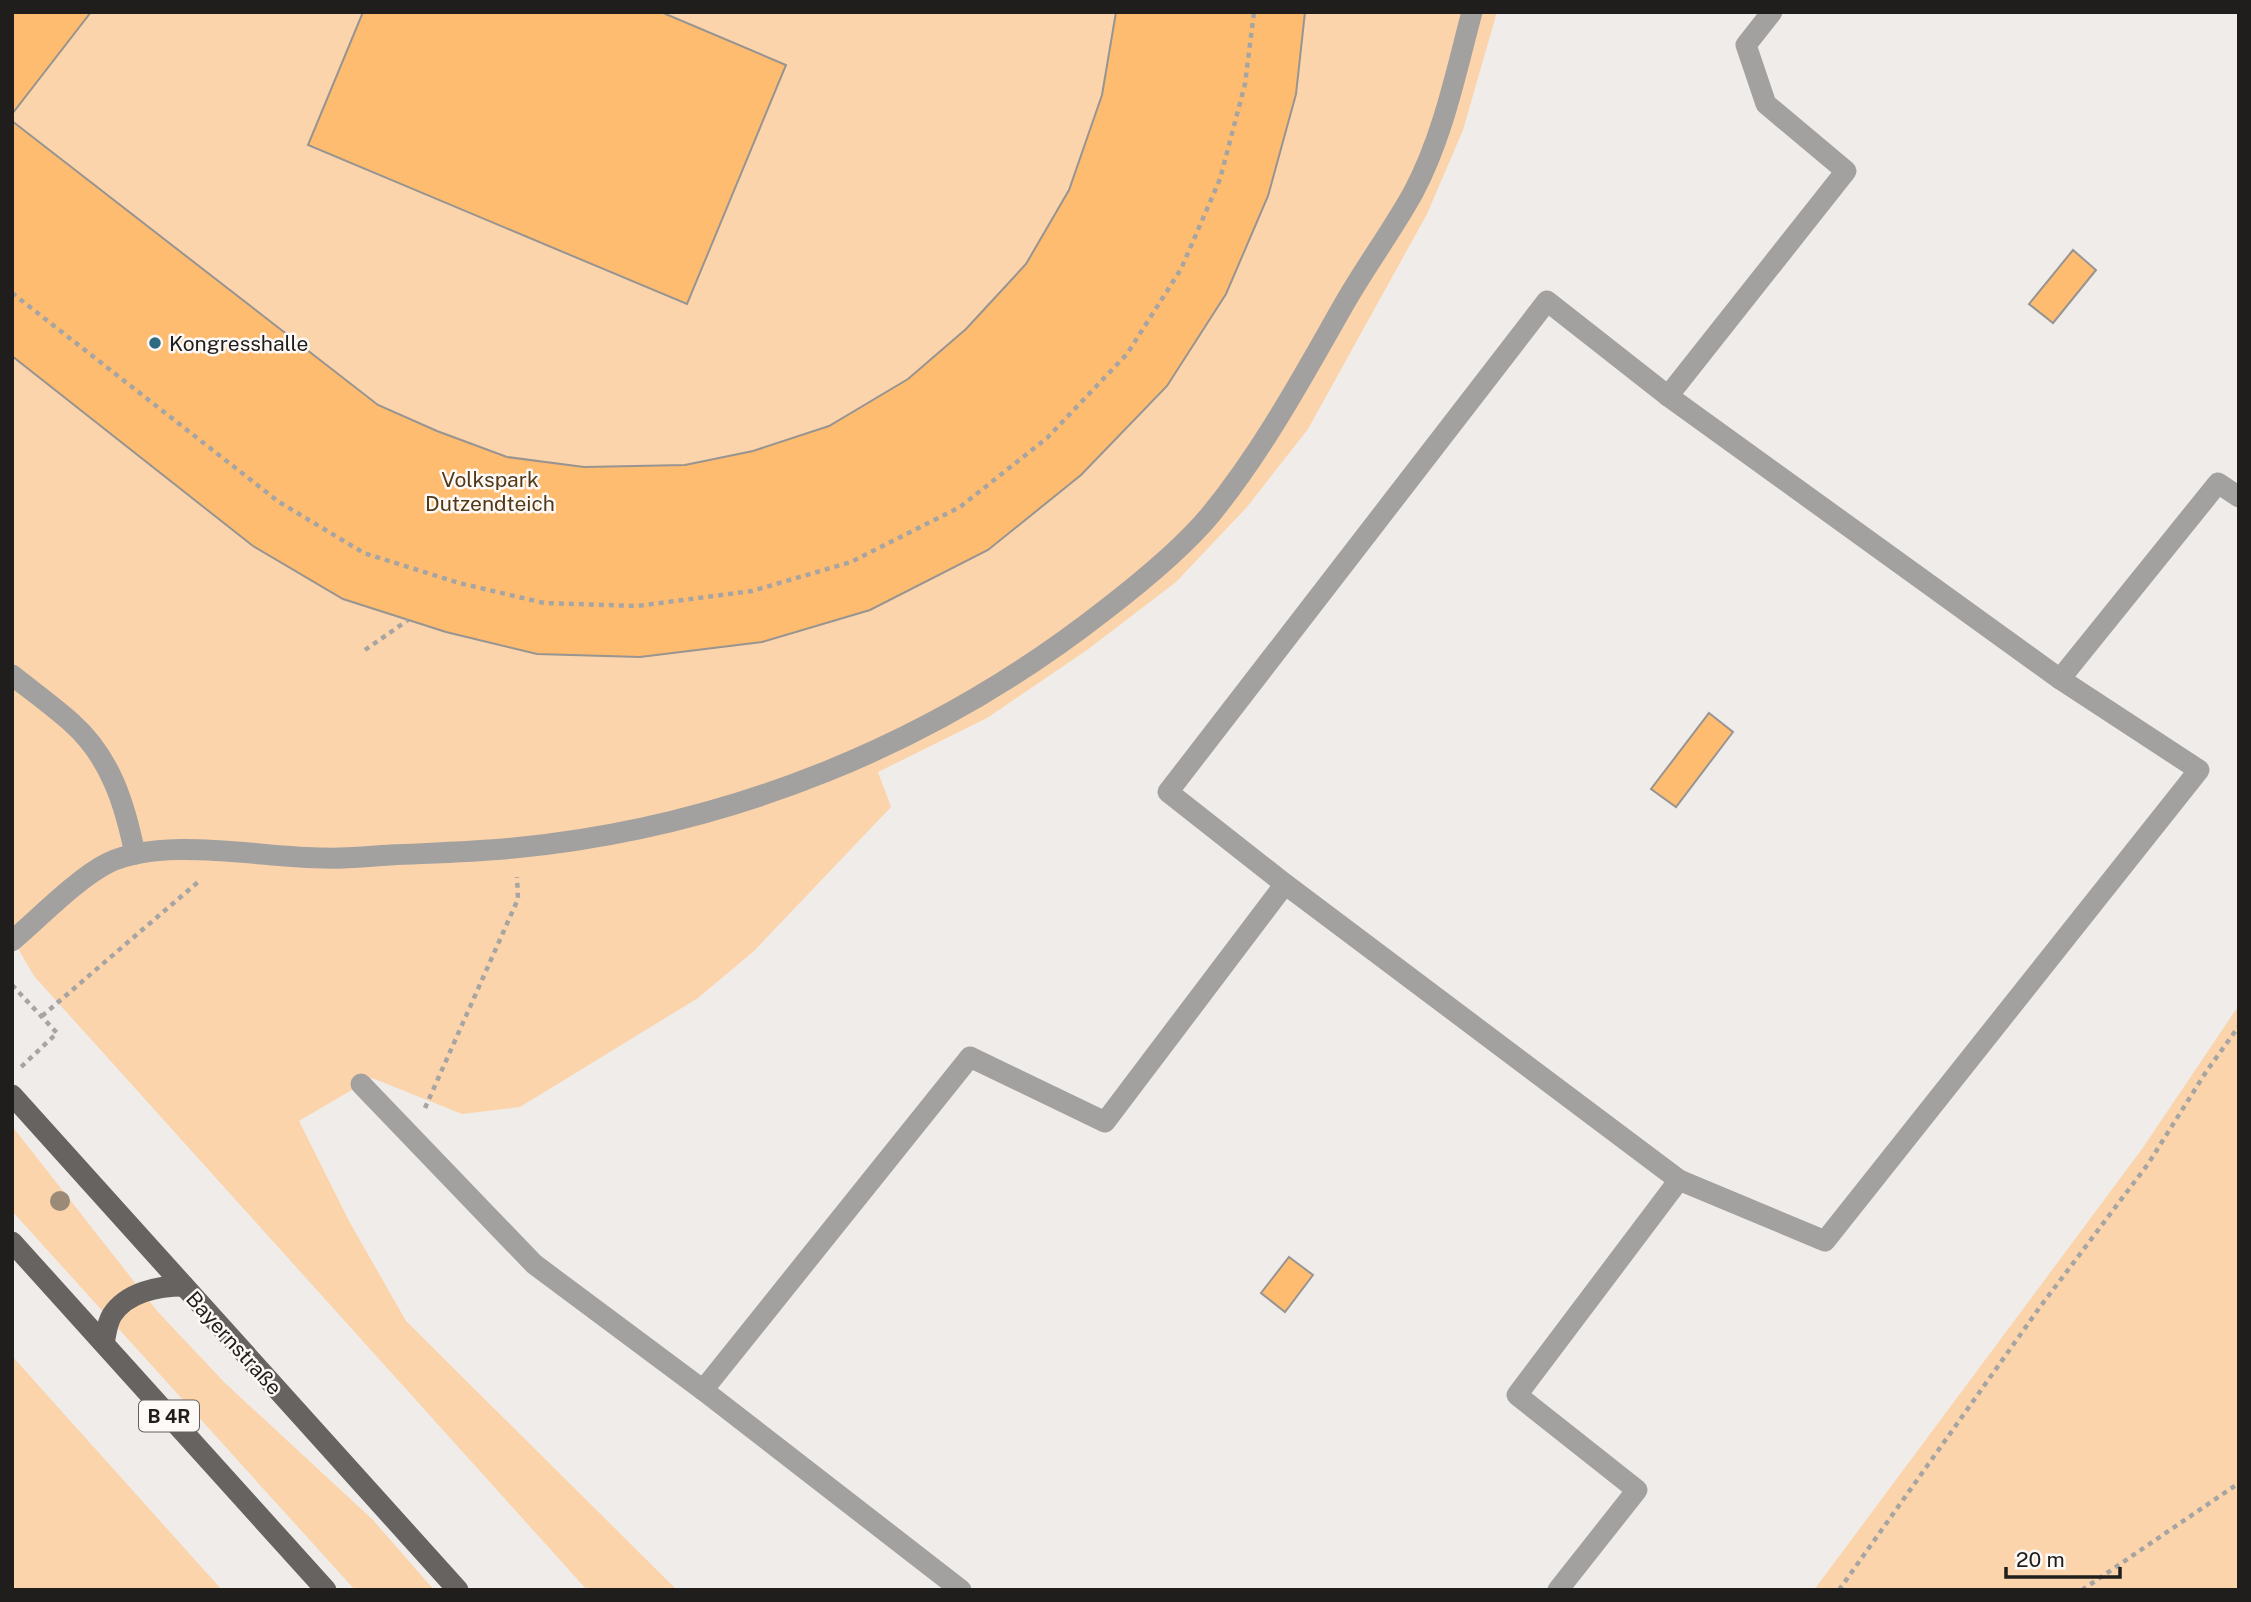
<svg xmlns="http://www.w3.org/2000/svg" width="2251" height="1602" viewBox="0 0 2251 1602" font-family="'Public Sans',sans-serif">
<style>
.green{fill:#fbd4ab}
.building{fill:#febc71;stroke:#979491;stroke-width:2}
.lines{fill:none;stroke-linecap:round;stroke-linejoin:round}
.path{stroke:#a7a5a3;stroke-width:4.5;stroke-dasharray:5 5;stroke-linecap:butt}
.minor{stroke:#a3a1a0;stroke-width:21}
.major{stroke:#666361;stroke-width:21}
.tree{fill:#9a8a77}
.poi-dot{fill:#2e6b82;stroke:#fdf9f6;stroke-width:2.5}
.labels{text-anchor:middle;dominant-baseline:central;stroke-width:5;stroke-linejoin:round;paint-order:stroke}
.shield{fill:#fdf9f6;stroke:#62605e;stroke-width:2}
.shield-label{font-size:19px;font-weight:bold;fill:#1f1e1d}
.poi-label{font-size:21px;fill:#1f1e1d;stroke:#fdf9f6;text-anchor:start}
.park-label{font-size:21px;fill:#543919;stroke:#fdf9f6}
.street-label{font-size:21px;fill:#1f1e1d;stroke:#fdf9f6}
</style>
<rect width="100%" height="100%" fill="#efece9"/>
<g class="green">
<path d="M12,12H1497L1463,130L1427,214L1308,429L1247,507L1176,582L1087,650L987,718L878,772L891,807L754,951L698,998L520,1107L462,1114L372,1078L299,1121L349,1221L406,1321L677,1590H587L34,976L12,938Z"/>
<path d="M2239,1005V1590H1814L2142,1149Z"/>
<path d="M12,1126L158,1312L225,1383L373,1520L434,1590H355L12,1211Z"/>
<path d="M12,1356L222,1590H12Z"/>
</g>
<g class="building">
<path d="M12,12H91L12,114Z"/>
<path d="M363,12H661L786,65L687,304L308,145Z"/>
<path d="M1116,12H1305L1296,94L1268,196L1226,294L1167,386L1081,475L988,550L870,610L762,642L640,657L537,654L446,632L343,599L253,546L12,356V121L378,405L437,431L507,457L584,467L685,465L753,451L829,426L908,379L966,329L1026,264L1069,190L1102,95Z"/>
<path d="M2073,250L2096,270L2053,323L2029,304Z"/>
<path d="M1709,713L1733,732L1676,807L1651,789Z"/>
<path d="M1289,1257L1313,1275L1285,1312L1261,1293Z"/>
</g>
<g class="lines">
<g class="path">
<path d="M12,293L279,502L364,553L459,583L544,603L637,606L752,591L851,562L960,507L1047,438L1127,354L1181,269L1220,179L1245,84L1254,12"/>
<path d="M365,650L408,620"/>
<path d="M12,985L57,1033L21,1067"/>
<path d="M42,1016L198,882"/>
<path d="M425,1108L518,899L517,877"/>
<path d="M1839,1590L2040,1307L2148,1164L2206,1072L2239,1026"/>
<path d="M2082,1590L2239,1483"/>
</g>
<g class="minor">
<path d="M1668,396L2060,679"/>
<path d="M12,675C32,691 53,706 72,723C111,758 125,805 135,854"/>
<path d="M1285,884L1679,1180"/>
<path d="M12,941C38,919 79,877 108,863C164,836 262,858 324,858C346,859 369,856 391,855C432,853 473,852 514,848C731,827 934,744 1105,610C1140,583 1183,548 1211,514C1263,450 1302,378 1343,306C1365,267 1392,231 1413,193C1443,137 1456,72 1472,12"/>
<path d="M361,1084L534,1264L703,1390"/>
<path d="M961,1590L703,1390L970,1057L1105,1122L1285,884L1168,792L1547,301L1668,396L1846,171L1766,104L1746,45L1772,12"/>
<path d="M1558,1590L1637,1490L1517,1395L1679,1180L1825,1241L2199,770L2060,679L2218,483L2239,497"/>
</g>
<g class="major">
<path d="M12,1095L458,1590"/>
<path d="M12,1242L326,1590"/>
<path d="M104,1343C106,1334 107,1323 112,1315C127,1292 158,1286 184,1286"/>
</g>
</g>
<circle class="tree" cx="60" cy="1201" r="10"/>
<circle class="poi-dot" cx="155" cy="343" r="7"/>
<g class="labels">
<rect class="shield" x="139" y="1400.5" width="60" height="31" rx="5"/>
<g class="shield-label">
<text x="169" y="1416">B 4R</text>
</g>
<g class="poi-label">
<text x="169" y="343">Kongresshalle</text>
</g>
<g class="park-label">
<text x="490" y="479">Volkspark<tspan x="490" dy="24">Dutzendteich</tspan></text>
</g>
<g class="street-label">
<text transform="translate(234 1343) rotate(48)">Bayernstraße</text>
</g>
</g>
<rect width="2251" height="1602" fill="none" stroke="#1f1e1d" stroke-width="28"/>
<path d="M2006 1567v10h114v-10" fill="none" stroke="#1f1e1d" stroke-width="3.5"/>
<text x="2016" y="1567" font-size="21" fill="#1f1e1d" stroke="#fdf9f6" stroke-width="5" paint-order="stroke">20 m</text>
</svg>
